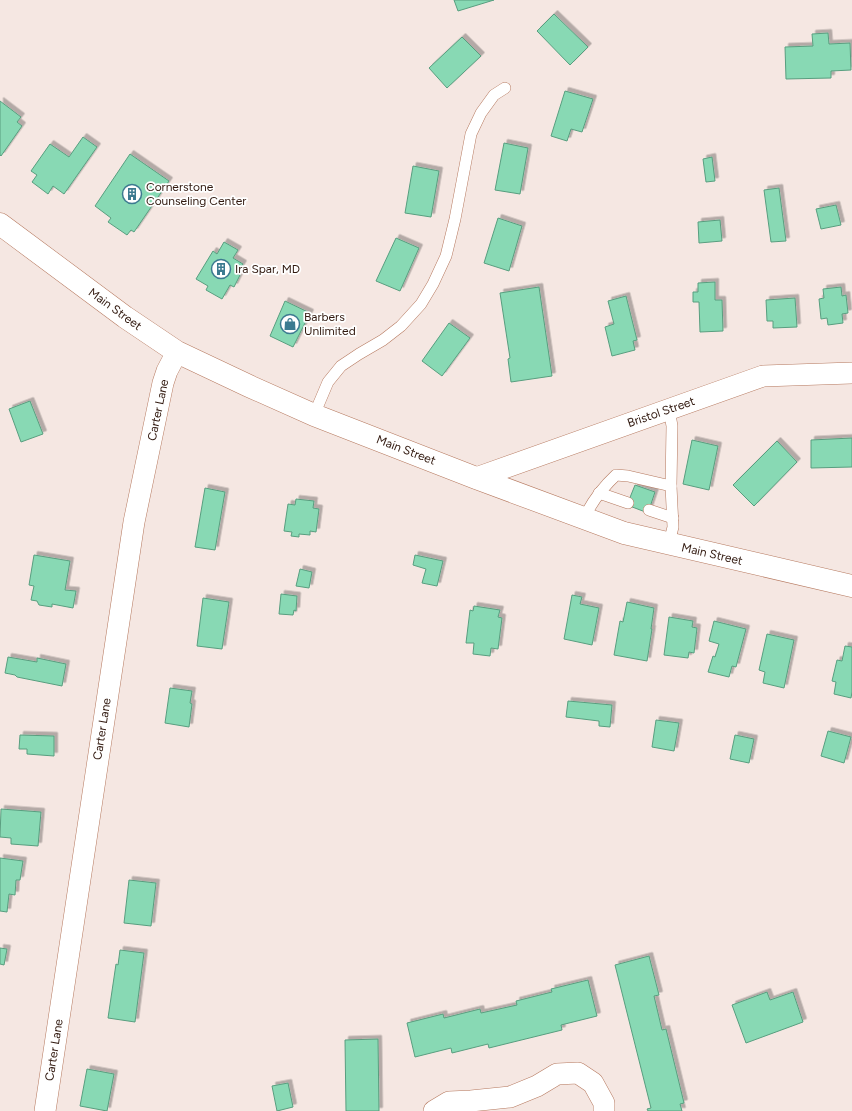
<svg xmlns="http://www.w3.org/2000/svg" width="852" height="1111" viewBox="0 0 852 1111" font-family="Figtree,sans-serif">
<style>
.building{fill:#88d9b4;stroke:#589e7f;filter:url(#shadow)}
.lines{fill:none;stroke-linecap:round;stroke-linejoin:round}
.service-casing{stroke:#b6795f;stroke-width:12}
.minor-casing{stroke:#b6795f;stroke-width:22}
.trunk-casing{stroke:#b6795f;stroke-width:23}
.service{stroke:#fff;stroke-width:11}
.minor{stroke:#fff;stroke-width:21}
.trunk{stroke:#fff;stroke-width:22}
.labels{text-anchor:middle;dominant-baseline:central;stroke-width:3.5;stroke-linejoin:round;paint-order:stroke}
.poi-label{font-size:12px;fill:#31190f;stroke:#fff;text-anchor:start}
.street-label{font-size:12px;fill:#31190f;stroke:#fff}
</style>
<defs>
<filter id="shadow"><feDropShadow dx="3.5" dy="-3.5" stdDeviation="0" flood-color="#0004"/></filter>
</defs>
<rect width="100%" height="100%" fill="#f5e7e2"/>
<g class="building">
<path d="M454,0H494L458,11Z"/>
<path d="M554,14L588,47L570,65L537,31Z"/>
<path d="M828,33L829,44L850,43L851,70L831,71V78L786,79L785,47L813,46L812,34Z"/>
<path d="M462,37L481,56L447,88L429,68Z"/>
<path d="M565,91L593,99L582,132L571,129L567,141L551,136Z"/>
<path d="M0,101L21,117L17,122L22,126L1,156L0,155Z"/>
<path d="M83,137L97,147L64,194L53,186L48,194L32,182L37,175L31,171L50,144L69,157Z"/>
<path d="M504,143L528,148L520,194L495,190Z"/>
<path d="M130,154L169,181L134,232L131,230L127,235L108,222L111,218L95,206Z"/>
<path d="M712,157L715,181L706,182L703,159Z"/>
<path d="M413,166L439,171L431,217L405,213Z"/>
<path d="M779,188L786,241L771,242L764,190Z"/>
<path d="M836,205L841,225L821,229L816,209Z"/>
<path d="M498,218L522,226L509,271L484,263Z"/>
<path d="M720,220L722,241L699,243L698,222Z"/>
<path d="M396,238L419,248L400,291L376,281Z"/>
<path d="M224,242L238,250L233,258L243,264L237,274L240,275L234,287L230,285L222,299L206,290L208,286L196,279L213,251L217,254Z"/>
<path d="M715,282V300H722L723,331L700,332L699,302H693V292H698V283Z"/>
<path d="M539,287L552,376L511,382L508,359L510,358L500,293Z"/>
<path d="M841,287L842,296L846,295L848,313L842,314L843,323L828,325L827,318L821,319L819,299L824,298L823,289Z"/>
<path d="M626,296L637,340L633,341L635,350L612,356L605,327L614,324L608,301Z"/>
<path d="M795,298L797,327L773,328V321H767L766,300Z"/>
<path d="M285,301L310,313L293,347L270,336Z"/>
<path d="M449,323L470,338L442,376L422,361Z"/>
<path d="M30,401L43,434L21,442L9,409Z"/>
<path d="M852,438V467L811,468V440Z"/>
<path d="M692,440L718,446L709,490L683,484Z"/>
<path d="M777,441L797,462L754,506L733,485Z"/>
<path d="M635,485L655,492L648,513L627,505Z"/>
<path d="M205,488L225,492L215,550L195,547Z"/>
<path d="M296,499L314,501L313,508L319,509L316,532L310,531V535L299,534V537L291,536L292,532L284,531L288,504L295,505Z"/>
<path d="M34,555L70,561L65,590L76,591L73,608L52,604V607L39,605L37,601L31,600L34,586L29,585Z"/>
<path d="M415,555L443,561L437,586L422,583L426,569L413,565Z"/>
<path d="M300,569L312,572L309,588L296,586Z"/>
<path d="M281,594L297,596L296,611L294,610L293,615L279,614Z"/>
<path d="M572,595L582,597L580,604L599,608L592,645L564,639Z"/>
<path d="M203,598L229,602L222,649L197,646Z"/>
<path d="M627,602L654,608L651,629H652L647,661L614,655L620,621L623,622Z"/>
<path d="M474,606L500,610L498,617L502,618L498,649L491,648L490,656L473,654L474,643H466L470,610L473,611Z"/>
<path d="M669,617L693,621L692,627L697,628L694,653L689,652L688,658L664,655Z"/>
<path d="M714,621L746,629L736,667L732,666L729,677L708,672L713,656L715,657L719,644L709,641Z"/>
<path d="M767,634L794,640L784,688L763,683L765,672L759,670Z"/>
<path d="M845,646L852,647V692L851,698L834,694L836,682L832,681L837,660L842,661Z"/>
<path d="M8,657L37,662V658L66,664L62,686L17,677L15,675L5,673Z"/>
<path d="M170,688L192,691L190,703L192,704L189,727L165,723Z"/>
<path d="M568,701L612,705L610,727L599,726V721L566,717Z"/>
<path d="M656,720L679,723L674,751L652,747Z"/>
<path d="M828,731L851,737L844,763L821,756Z"/>
<path d="M20,735L54,736V756L27,754V749H19Z"/>
<path d="M735,735L754,739L749,763L730,759Z"/>
<path d="M1,809L41,812L38,846L11,844V838L0,837Z"/>
<path d="M0,858L23,861L20,880H16L15,895L9,894L7,912L0,911Z"/>
<path d="M129,880L156,883L151,926L124,923Z"/>
<path d="M0,948L7,949L4,965L0,964Z"/>
<path d="M120,950L144,953L135,1022L108,1018L116,964L118,965Z"/>
<path d="M649,956L659,995L654,996L662,1030L666,1029L684,1103L680,1104L682,1111H648L647,1109L651,1108L615,965Z"/>
<path d="M588,980L597,1016L561,1025L562,1030L489,1048L488,1044L452,1053L451,1048L415,1057L407,1023L443,1014L444,1018L480,1009L481,1013L517,1005L516,1001L552,992L551,989Z"/>
<path d="M767,992L770,1000L793,992L803,1022L746,1043L732,1005Z"/>
<path d="M378,1039L379,1111H346L345,1040Z"/>
<path d="M87,1069L114,1074L107,1111L80,1106Z"/>
<path d="M288,1083L293,1107L277,1111L272,1086Z"/>
</g>
<g class="lines">
<g class="service-casing">
<g id="service">
<path d="M314,415L328,382L341,366L359,354L383,340L401,326L421,304L433,284L446,256L455,219L471,134L481,113L494,95L505,88"/>
<path d="M599,493L628,503"/>
<path d="M649,510L673,518"/>
<path d="M584,518C593,500 602,488 616,475L628,476L671,486L672,426L669,409"/>
<path d="M669,543L673,527L671,486"/>
</g>
</g>
<g class="minor-casing">
<g id="minor">
<path d="M476,478L763,376L852,373"/>
<path d="M45,1111L134,522L163,383L167,371L177,352"/>
<path d="M434,1111L449,1102L471,1101L510,1097L537,1086L557,1074L578,1073L593,1083L604,1103V1111"/>
</g>
</g>
<g class="trunk-casing">
<path id="trunk" d="M0,224L125,317L177,352L249,386L314,415L476,478L624,533L852,586"/>
</g>
<use href="#service" class="service"/>
<use href="#minor" class="minor"/>
<use href="#trunk" class="trunk"/>
</g>
<defs>
<g id="building-ring" transform="scale(1)"><circle r="9.5" fill="#fff" stroke="#3c7a90" stroke-width="1.5"/><path d="M-4-6H4V6H1V3H-1V6H-4ZM-2.5-4.3h1.7v1.8h-1.7ZM.8-4.3h1.7v1.8H.8ZM-2.5-1h1.7V.8h-1.7ZM.8-1h1.7V.8H.8Z" fill="#3c7a90"/></g>
<g id="shop-ring" transform="scale(1)"><circle r="9.5" fill="#fff" stroke="#3c7a90" stroke-width="1.5"/><path d="M-5-2.5h2.3a2.7 3.5 0 0 1 5.4 0H5L5.5 6h-11ZM-1.5-2.5h3a1.5 2.3 0 0 0-3 0Z" fill="#3c7a90"/></g>
</defs>
<g fill-rule="evenodd">
<use href="#building-ring" x="132" y="194"/>
<use href="#building-ring" x="221" y="269"/>
<use href="#shop-ring" x="290" y="324"/>
</g>
<g class="labels">
<g class="poi-label">
<text x="146" y="187">Cornerstone<tspan x="146" dy="14">Counseling Center</tspan></text>
<text x="235" y="269">Ira Spar, MD</text>
<text x="304" y="317">Barbers<tspan x="304" dy="14">Unlimited</tspan></text>
</g>
<g class="street-label">
<text transform="translate(115 309) rotate(36)">Main Street</text>
<text transform="translate(158 410) rotate(-78)">Carter Lane</text>
<text transform="translate(661 412) rotate(-19)">Bristol Street</text>
<text transform="translate(406 450) rotate(21)">Main Street</text>
<text transform="translate(712 554) rotate(13)">Main Street</text>
<text transform="translate(102 729) rotate(-81)">Carter Lane</text>
<text transform="translate(54 1050) rotate(-81)">Carter Lane</text>
</g>
</g>
</svg>
